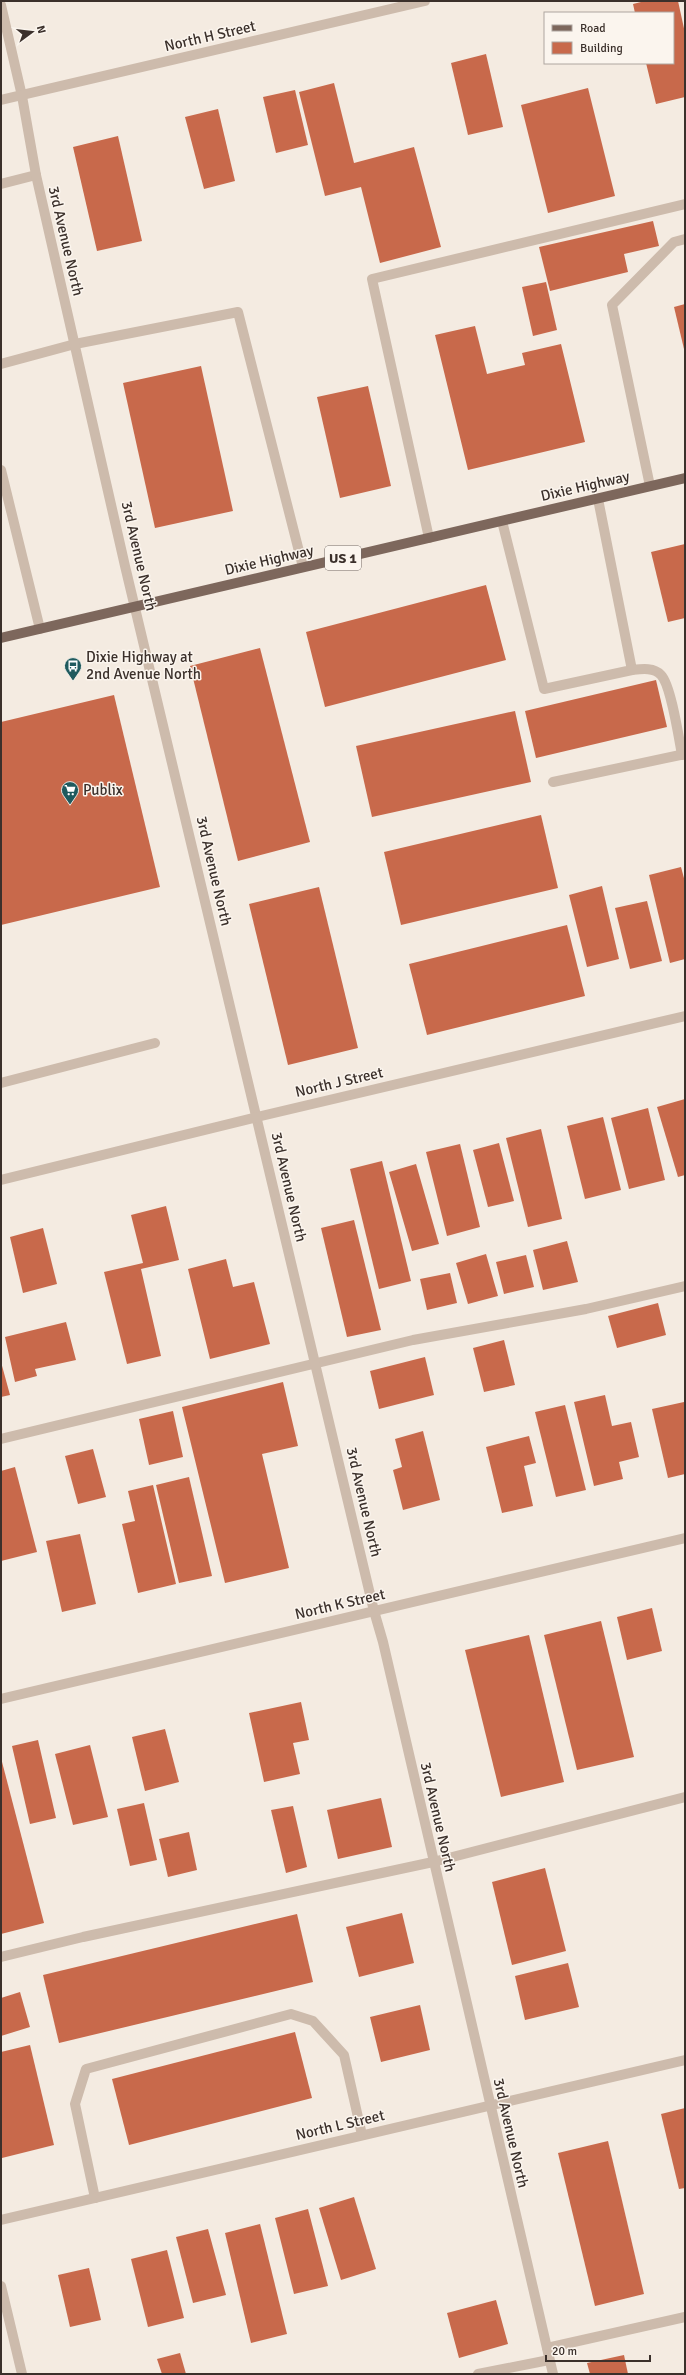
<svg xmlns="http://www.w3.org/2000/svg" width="686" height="2375" viewBox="0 0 686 2375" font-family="Signika,sans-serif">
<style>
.building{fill:#c8694b}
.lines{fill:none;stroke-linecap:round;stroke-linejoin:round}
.lane{stroke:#cdbbac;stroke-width:10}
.street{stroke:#cdbbac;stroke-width:10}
.primary{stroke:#7d675c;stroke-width:10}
.labels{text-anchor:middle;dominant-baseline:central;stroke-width:3;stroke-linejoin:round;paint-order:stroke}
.shield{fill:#fbf5ee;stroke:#756b66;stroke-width:1}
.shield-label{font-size:14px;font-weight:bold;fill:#3b302b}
.street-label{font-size:15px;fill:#3b302b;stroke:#fbf5ee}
.poi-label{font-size:15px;fill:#3b302b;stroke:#fbf5ee;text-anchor:start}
</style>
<rect width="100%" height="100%" fill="#f4ebe1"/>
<g class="building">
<path d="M645,1H678L685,33V97L656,104L646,63H673V13H635L633,4Z"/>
<path d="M486,54L503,127L468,135L451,63Z"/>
<path d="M334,83L354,163L414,147L441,247L380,263L361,187L325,196L299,92Z"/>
<path d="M588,88L615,196L548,213L521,105Z"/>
<path d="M295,90L308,145L276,153L263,97Z"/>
<path d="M218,109L235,181L204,189L185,117Z"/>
<path d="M118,136L142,241L97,251L73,147Z"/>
<path d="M653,221L659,246L624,254L628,272L550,291L539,247Z"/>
<path d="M546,282L557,330L533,336L522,287Z"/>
<path d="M685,304V349H684L674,307Z"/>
<path d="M475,326L487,374L525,365L522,353L561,344L585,442L468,470L435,335Z"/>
<path d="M201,366L233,511L155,528L123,383Z"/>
<path d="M368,386L391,486L340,498L317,397Z"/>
<path d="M685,544V618L668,622L651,552Z"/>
<path d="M486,585L506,660L325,707L306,632Z"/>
<path d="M260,648L310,842L238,861L190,666Z"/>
<path d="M656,680L667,727L536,758L525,711Z"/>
<path d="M114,695L160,887L1,925V722Z"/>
<path d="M515,711L531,782L372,817L356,746Z"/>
<path d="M541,815L558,888L401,925L384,852Z"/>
<path d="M681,867L685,882V959L670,963L649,875Z"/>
<path d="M602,886L619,959L587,967L569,895Z"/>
<path d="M319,887L358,1048L288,1065L249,904Z"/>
<path d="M647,901L662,961L630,969L615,908Z"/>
<path d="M567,925L585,996L427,1035L409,964Z"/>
<path d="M685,1099V1175L678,1177L657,1107Z"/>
<path d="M648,1108L665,1180L629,1189L611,1118Z"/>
<path d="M603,1117L621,1190L585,1199L567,1126Z"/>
<path d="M541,1129L562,1219L528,1227L506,1138Z"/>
<path d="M499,1143L514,1201L488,1207L473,1150Z"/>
<path d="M460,1144L480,1227L447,1236L426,1152Z"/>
<path d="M382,1161L411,1281L379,1289L350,1169Z"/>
<path d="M416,1164L439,1244L412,1251L389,1172Z"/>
<path d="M166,1206L179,1260L141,1269L161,1356L127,1364L104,1272L143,1263L131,1215Z"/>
<path d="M354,1220L381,1330L347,1337L321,1228Z"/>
<path d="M43,1228L57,1284L23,1293L10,1237Z"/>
<path d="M567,1241L578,1282L543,1290L533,1250Z"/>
<path d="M486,1254L498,1296L468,1304L456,1263Z"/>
<path d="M526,1255L534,1287L504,1294L496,1262Z"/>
<path d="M226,1259L233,1287L254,1282L270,1344L210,1359L188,1269Z"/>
<path d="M450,1273L457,1303L427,1310L420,1279Z"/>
<path d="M658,1303L666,1335L617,1348L608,1316Z"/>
<path d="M66,1322L76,1360L35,1369L37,1376L15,1382L5,1337Z"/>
<path d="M504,1340L515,1385L484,1392L473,1348Z"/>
<path d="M425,1357L434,1395L379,1409L370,1371Z"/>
<path d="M1,1362L10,1395L1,1397Z"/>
<path d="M283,1382L298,1446L262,1454L289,1568L225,1583L182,1407Z"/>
<path d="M605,1395L612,1426L631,1422L639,1457L619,1462L623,1479L594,1486L574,1402Z"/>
<path d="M684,1402L685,1474L668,1478L652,1409Z"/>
<path d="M565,1405L586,1490L556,1497L535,1412Z"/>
<path d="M173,1411L183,1457L149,1465L139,1419Z"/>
<path d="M423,1431L440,1500L403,1510L393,1470L402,1467L395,1439Z"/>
<path d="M529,1436L536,1463L524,1466L533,1506L502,1513L486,1447Z"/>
<path d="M93,1449L106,1497L78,1504L65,1456Z"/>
<path d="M15,1467L37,1552L1,1561V1471Z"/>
<path d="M189,1477L212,1576L179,1583L156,1485Z"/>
<path d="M153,1485L176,1584L138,1593L122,1524L135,1521L128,1491Z"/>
<path d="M80,1534L96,1604L62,1612L46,1541Z"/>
<path d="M652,1608L662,1651L627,1660L617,1617Z"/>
<path d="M601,1621L634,1757L577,1770L544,1635Z"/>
<path d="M529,1635L564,1782L501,1797L465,1650Z"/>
<path d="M301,1702L309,1740L293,1743L300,1774L264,1782L249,1713Z"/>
<path d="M165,1729L179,1782L145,1791L132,1737Z"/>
<path d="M38,1740L56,1818L30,1824L12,1746Z"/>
<path d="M90,1745L108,1817L73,1825L55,1754Z"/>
<path d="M1,1758L44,1923L1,1934Z"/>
<path d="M381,1798L392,1847L338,1859L327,1810Z"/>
<path d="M144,1803L157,1860L130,1866L117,1809Z"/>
<path d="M293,1806L307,1867L286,1873L271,1810Z"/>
<path d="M189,1832L197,1870L168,1877L159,1839Z"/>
<path d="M545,1868L566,1951L512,1965L492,1882Z"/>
<path d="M402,1913L414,1963L359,1977L346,1927Z"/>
<path d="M297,1914L313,1982L59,2043L43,1975Z"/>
<path d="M568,1963L579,2007L525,2020L515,1976Z"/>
<path d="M20,1992L30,2027L1,2036V1998Z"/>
<path d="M420,2005L430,2050L381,2062L370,2017Z"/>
<path d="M295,2032L312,2098L129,2145L112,2079Z"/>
<path d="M30,2045L54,2145L2,2158L1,2052Z"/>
<path d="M685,2108V2188L679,2189L661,2114Z"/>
<path d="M608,2141L644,2294L595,2306L558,2153Z"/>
<path d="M354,2197L376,2269L341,2280L319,2208Z"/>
<path d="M308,2209L328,2286L294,2294L275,2218Z"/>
<path d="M260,2224L287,2334L251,2343L225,2233Z"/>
<path d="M208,2229L226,2295L193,2303L176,2237Z"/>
<path d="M167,2250L184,2318L148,2327L131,2259Z"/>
<path d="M89,2268L101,2320L70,2327L58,2275Z"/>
<path d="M496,2300L508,2344L459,2358L447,2313Z"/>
<path d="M180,2353L186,2374H162L157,2359Z"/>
<path d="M624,2355L628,2374H590L587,2363Z"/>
</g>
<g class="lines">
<g class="lane">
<path d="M1,184L36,175"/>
<path d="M1,364L75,344L238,312L303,567"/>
<path d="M1,470L40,629"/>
<path d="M650,486L612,305L674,242L685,239"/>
<path d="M502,521L544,689L632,670L598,499"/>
<path d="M429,538L372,279L685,204"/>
<path d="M632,670C641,669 654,667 661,675C671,685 679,739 682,755"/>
<path d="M553,782L685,754"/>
<path d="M1,1083L155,1043"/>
<path d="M1,1439L413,1340L586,1309L685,1286"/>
<path d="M1,1957L83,1937L433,1862L685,1797"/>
<path d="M95,2198L75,2104L86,2069L291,2014L313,2021L344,2055L362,2135"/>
<path d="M1,2286L22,2374"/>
<path d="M547,2348L685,2317"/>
<path d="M478,2374L549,2360"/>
</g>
<g class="street">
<path d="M1,5L22,96L36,175L125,566L374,1611L383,1642L553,2374"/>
<path d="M1,100L425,1"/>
<path d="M1,1180L257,1117L685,1016"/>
<path d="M1,1699L685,1538"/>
<path d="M1,2220L685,2060"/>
</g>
<path class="primary" d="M1,638L685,478"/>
</g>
<defs>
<g id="bus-pin" transform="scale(0.9)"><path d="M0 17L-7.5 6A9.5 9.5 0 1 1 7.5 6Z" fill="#1f5a5e" stroke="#fbf5ee"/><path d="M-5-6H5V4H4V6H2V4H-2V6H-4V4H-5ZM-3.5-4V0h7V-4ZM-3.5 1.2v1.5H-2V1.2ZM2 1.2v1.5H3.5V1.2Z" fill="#fff"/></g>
<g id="supermarket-pin" transform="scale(0.9)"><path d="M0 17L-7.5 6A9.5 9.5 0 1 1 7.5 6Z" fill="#1f5a5e" stroke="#fbf5ee"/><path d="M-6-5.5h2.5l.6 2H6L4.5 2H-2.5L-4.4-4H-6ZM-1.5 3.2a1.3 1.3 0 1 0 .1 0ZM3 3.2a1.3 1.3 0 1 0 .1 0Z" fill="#fff"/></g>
</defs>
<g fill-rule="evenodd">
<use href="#bus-pin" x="73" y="666"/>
<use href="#supermarket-pin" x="70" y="790"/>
</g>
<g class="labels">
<rect class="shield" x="325" y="546" width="36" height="24" rx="3"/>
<g class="shield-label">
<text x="343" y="558">US 1</text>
</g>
<g class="street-label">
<text transform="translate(210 36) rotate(-13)">North H Street</text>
<text transform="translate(66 241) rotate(77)">3rd Avenue North</text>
<text transform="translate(585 486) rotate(-13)">Dixie Highway</text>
<text transform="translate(139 556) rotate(77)">3rd Avenue North</text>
<text transform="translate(269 560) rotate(-13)">Dixie Highway</text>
<text transform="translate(214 871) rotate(77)">3rd Avenue North</text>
<text transform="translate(339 1082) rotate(-13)">North J Street</text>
<text transform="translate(289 1187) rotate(77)">3rd Avenue North</text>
<text transform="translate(364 1502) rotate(77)">3rd Avenue North</text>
<text transform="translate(340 1604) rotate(-13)">North K Street</text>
<text transform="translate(438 1817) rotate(77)">3rd Avenue North</text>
<text transform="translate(340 2125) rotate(-13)">North L Street</text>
<text transform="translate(511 2133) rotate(77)">3rd Avenue North</text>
</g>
<g class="poi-label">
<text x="86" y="657">Dixie Highway at<tspan x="86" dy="17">2nd Avenue North</tspan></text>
<text x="83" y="790">Publix</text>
</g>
</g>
<rect width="686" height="2375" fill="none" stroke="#3b302b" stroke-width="4"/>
<rect x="544" y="12" width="130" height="52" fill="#fbf5ee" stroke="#aea6a0"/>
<rect x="552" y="25" width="20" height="6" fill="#7d675c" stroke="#aea6a0"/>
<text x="580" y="32" font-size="12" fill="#3b302b">Road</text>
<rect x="552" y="42" width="20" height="12" fill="#c8694b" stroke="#aea6a0"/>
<text x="580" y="52" font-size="12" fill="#3b302b">Building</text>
<g transform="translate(32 32) rotate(75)" stroke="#fbf5ee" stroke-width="3" paint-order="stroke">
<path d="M0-3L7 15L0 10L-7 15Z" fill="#3b302b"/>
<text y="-6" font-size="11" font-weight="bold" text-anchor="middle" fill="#3b302b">N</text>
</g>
<path d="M546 2355v6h104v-6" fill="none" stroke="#3b302b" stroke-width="2"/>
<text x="552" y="2355" font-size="12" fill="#3b302b" stroke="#fbf5ee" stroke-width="3" paint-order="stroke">20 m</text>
</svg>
